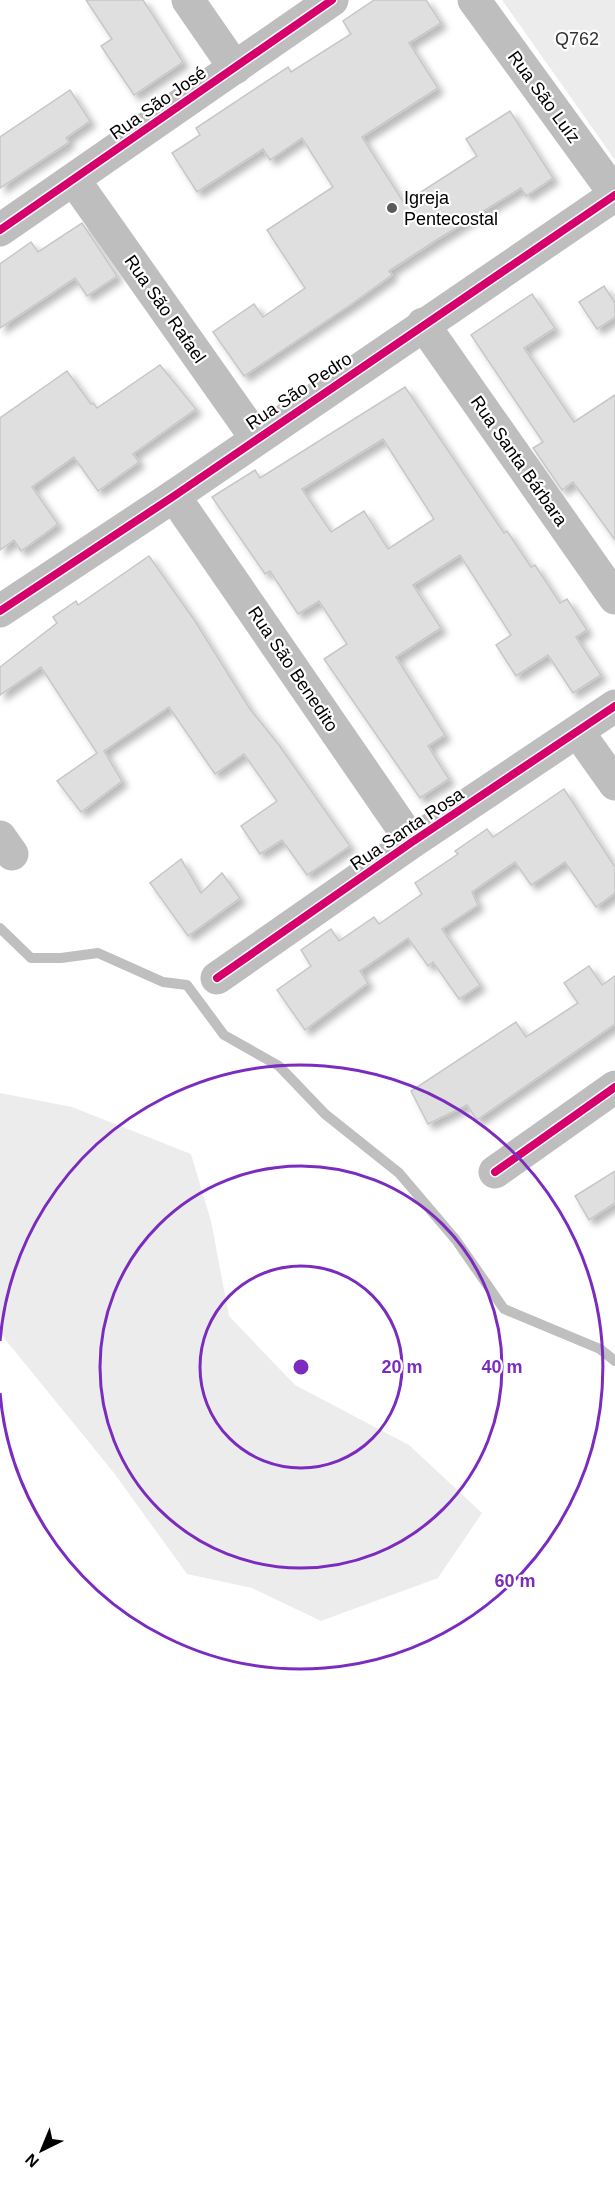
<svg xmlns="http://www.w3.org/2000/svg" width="615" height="2192" viewBox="0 0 615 2192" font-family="Arial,sans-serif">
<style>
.green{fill:#ececec}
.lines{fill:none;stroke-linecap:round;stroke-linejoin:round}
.stream{stroke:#bfbfbf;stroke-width:10}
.building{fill:#dfdfdf;stroke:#c7c7c7;stroke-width:1.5;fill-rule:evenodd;filter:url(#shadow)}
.minor{stroke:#bebebe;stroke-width:33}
.cycleway-casing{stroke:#fff;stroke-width:11}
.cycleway{stroke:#d6006c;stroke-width:8}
.ring{fill:none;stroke:#7b2cbf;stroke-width:3}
.poi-dot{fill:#595959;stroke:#fff;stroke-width:2}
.labels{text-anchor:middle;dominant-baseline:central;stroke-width:4.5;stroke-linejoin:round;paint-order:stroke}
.park-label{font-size:18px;fill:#333;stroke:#fff}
.street-label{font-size:18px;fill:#000;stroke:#fff}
.poi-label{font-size:18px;fill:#000;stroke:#fff;text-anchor:start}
.centre{fill:#7b2cbf;stroke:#fff;stroke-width:3}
.ring-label{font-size:18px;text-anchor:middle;font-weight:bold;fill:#7b2cbf;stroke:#fff;stroke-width:4.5;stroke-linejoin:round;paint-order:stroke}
</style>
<defs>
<filter id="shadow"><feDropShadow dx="5.5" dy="5.5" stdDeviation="3" flood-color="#0004"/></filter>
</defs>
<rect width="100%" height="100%" fill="#fff"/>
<g class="green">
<path d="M502,0H615V160Z"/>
<path d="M0,1093L72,1107L191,1154L211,1221L229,1316L295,1385L409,1445L482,1513L438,1578L321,1621L252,1588L187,1574L114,1473L0,1333Z"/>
</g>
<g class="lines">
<path class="stream" d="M0,928L31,958H61L98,953L163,982L187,985L224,1035L279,1066L325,1114L399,1173L456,1240L504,1309L600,1349L615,1361"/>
</g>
<g class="building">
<path d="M86,0H143L183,62L134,95L101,46L112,39Z"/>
<path d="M374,0H426L441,23L409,43L438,88L362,137L404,203L477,156L466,139L510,111L553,178L526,196L521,188L435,241L389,271L392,275L353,303L244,376L213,332L254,304L263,317L305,288L267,230L333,187L302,138L270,160L263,149L197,192L172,153L200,135L196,128L288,67L291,72L351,34L343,21Z"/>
<path d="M70,90L90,121L66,138L69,142L0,188V137Z"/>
<path d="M82,223L117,276L87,296L75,278L0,328V264L31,242L38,252Z"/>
<path d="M604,286L615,303V317L597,329L579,302Z"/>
<path d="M532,294L555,328L524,348L574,422L615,395V540L573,482L562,490L533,448L543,442L471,335Z"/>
<path d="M160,365L196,409L133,454L139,462L98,491L74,457L32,487L58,524L21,551L14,540L0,550V418L67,371L91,404L93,403L97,408Z"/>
<path d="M405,387L504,533L507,531L531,567L535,565L560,603L567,599L587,630L576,637L601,675L573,693L548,655L516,676L496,645L511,635L460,555L413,585L441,628L396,657L445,735L428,746L449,779L420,798L324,659L347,644L319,601L298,614L270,571L265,574L212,497L255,470L260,478ZM383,439L434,519L388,549L364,511L331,532L302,489Z"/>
<path d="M149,556L195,621L250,709L279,745L350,846L307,875L282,840L260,854L241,826L277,801L244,754L215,774L169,707L104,751L122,781L81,812L57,781L97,753L41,667L0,695V667L57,623L53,617L76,601L78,605Z"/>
<path d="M564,789L615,867V893L596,907L565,862L531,885L515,862L472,892L478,905L442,929L480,985L459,999L433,962L428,966L408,938L360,971L368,983L305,1030L277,990L311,966L301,950L331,929L339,941L374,917L379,924L422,894L415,883L458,854L455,851L487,829L493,837Z"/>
<path d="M181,859L201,893L222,873L240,898L188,936L150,883Z"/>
<path d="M589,966L602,985L615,976V1024L477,1120L467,1105L428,1124L411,1091L516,1022L526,1037L578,1003L564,983Z"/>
<path d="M615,1171V1203L589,1220L575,1196Z"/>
</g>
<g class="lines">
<g class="minor">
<path d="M188,0L235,68"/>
<path d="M474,0L615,194"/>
<path d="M74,180L256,438"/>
<path d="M0,230L332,0"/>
<path d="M423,324L615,598"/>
<path d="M174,496L412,842"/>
<path d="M0,611L174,496L615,195"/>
<path d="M578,732L615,784"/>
<path d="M0,837L12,854"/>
<path d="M217,978L412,842L615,706"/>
<path d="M495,1172L615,1087"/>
</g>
<g class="cycleway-casing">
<g id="cycleway">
<path d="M0,230L332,0"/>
<path d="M0,611L174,496L615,195"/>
<path d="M217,978L412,842L615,706"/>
<path d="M495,1172L615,1087"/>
</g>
</g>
<use href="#cycleway" class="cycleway"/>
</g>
<g class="ring">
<circle cx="301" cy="1367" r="101"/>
<circle cx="301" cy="1367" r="201"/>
<path d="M0 1341A302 302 0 1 1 0 1393"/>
</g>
<circle class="poi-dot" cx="392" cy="208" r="6"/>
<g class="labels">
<g class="park-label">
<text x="577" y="39">Q762</text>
</g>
<g class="street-label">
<text transform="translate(544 97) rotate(54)">Rua São Luíz</text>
<text transform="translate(158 103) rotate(-35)">Rua São José</text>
<text transform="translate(165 309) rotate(55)">Rua São Rafael</text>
<text transform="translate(299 391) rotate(-34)">Rua São Pedro</text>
<text transform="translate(519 461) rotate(55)">Rua Santa Bárbara</text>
<text transform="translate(293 669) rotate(56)">Rua São Benedito</text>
<text transform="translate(407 829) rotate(-34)">Rua Santa Rosa</text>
</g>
<g class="poi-label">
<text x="404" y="198">Igreja<tspan x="404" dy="21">Pentecostal</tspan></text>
</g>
</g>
<circle cx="301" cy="1367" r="9" class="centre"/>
<g class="ring-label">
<text x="402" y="1373">20 m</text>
<text x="502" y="1373">40 m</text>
<text x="515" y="1587">60 m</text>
</g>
<g transform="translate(42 2150) rotate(223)" stroke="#ffffff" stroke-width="4.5" paint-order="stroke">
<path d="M0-4.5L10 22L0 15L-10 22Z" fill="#000000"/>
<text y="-9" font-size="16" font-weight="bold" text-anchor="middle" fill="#000000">N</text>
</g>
</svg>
